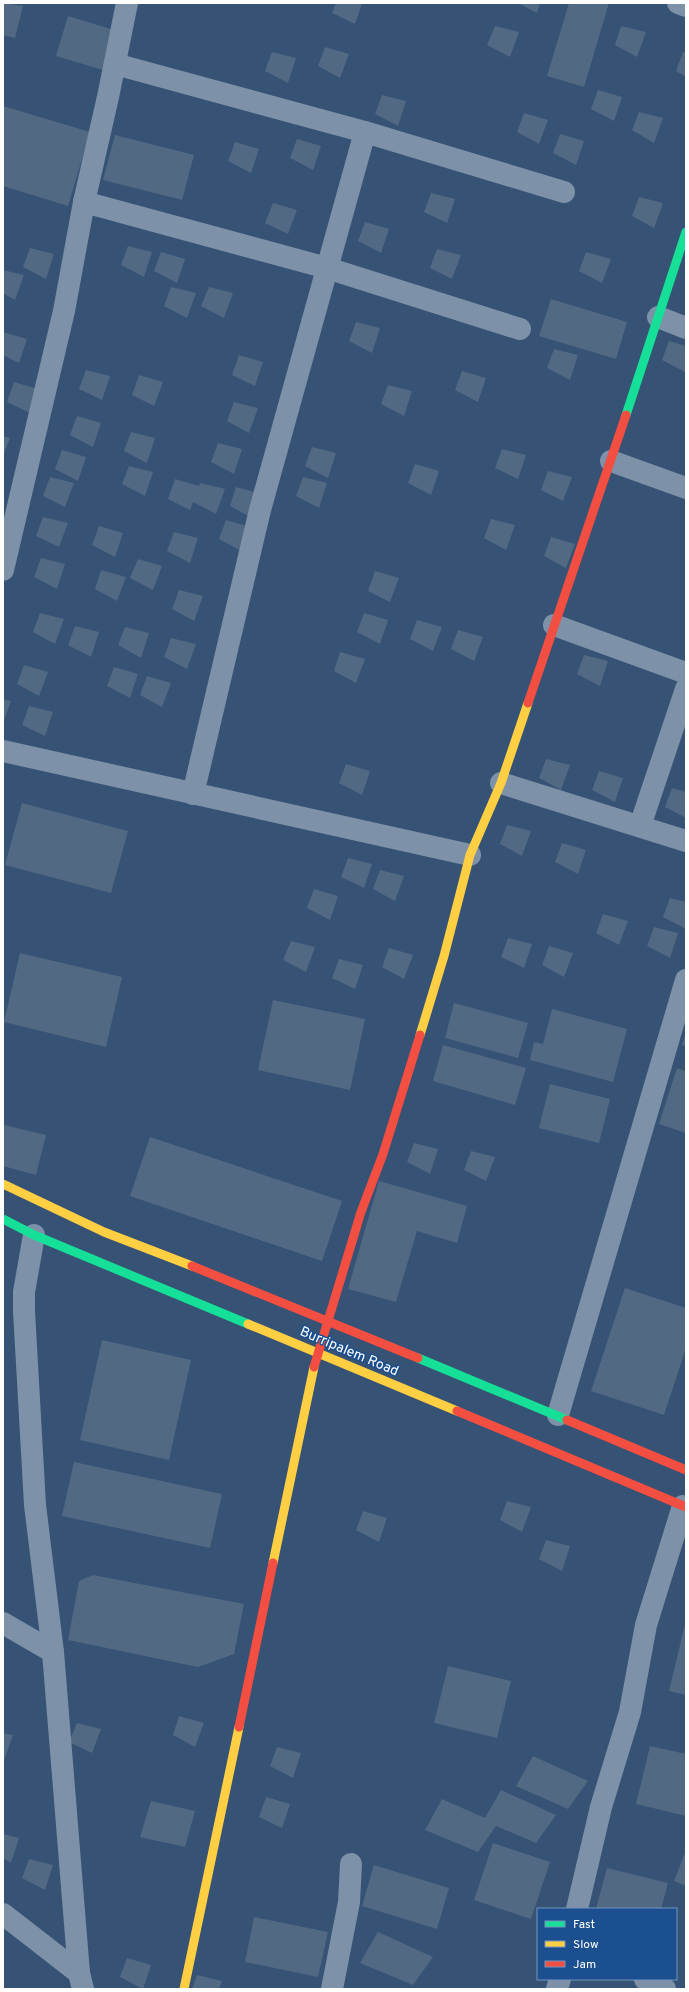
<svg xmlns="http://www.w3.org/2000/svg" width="689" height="1992" viewBox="0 0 689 1992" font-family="Overpass,sans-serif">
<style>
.building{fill:#526984}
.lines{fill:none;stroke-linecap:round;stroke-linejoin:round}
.street{stroke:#7d92a8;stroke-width:22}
.fast{stroke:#16e098;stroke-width:9}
.slow{stroke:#ffcf43;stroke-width:9}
.jam{stroke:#f24e42;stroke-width:9}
.labels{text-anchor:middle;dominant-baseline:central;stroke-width:3;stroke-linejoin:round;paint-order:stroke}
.street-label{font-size:14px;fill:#fff;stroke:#1b4f8f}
</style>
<rect width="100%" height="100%" fill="#365274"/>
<g class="building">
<path d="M3,3L23,6L15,38L3,35Z"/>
<path d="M336,3H362L355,24L332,13Z"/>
<path d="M518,3H540L537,13Z"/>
<path d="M569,3H609L584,87L547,76Z"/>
<path d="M68,16L114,30L103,70L56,56Z"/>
<path d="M495,26L519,32L510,57L487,45Z"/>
<path d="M621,26L646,32L637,57L615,45Z"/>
<path d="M325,47L349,54L340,78L318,66Z"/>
<path d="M272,52L296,58L288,83L265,71Z"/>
<path d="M683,52L686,53V77L676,71Z"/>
<path d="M598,90L622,97L614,121L591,109Z"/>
<path d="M382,95L406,101L398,126L375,114Z"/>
<path d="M3,106L90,132L68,206L3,186Z"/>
<path d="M639,112L663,118L654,143L632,130Z"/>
<path d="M524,113L548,120L539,144L517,132Z"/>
<path d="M560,134L584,141L576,165L553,153Z"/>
<path d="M115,135L194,155L182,200L103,180Z"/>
<path d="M297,139L321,146L313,170L290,158Z"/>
<path d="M235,142L259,149L251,173L228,161Z"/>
<path d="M431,193L455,199L447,223L424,212Z"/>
<path d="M639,197L663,203L654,228L632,216Z"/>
<path d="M273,203L297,210L288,234L265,223Z"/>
<path d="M365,222L389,229L381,253L358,241Z"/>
<path d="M128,246L152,252L144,277L121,265Z"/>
<path d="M30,248L54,254L46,279L23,267Z"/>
<path d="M437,249L461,255L452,279L430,268Z"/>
<path d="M161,252L185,259L177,283L154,271Z"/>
<path d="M586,252L611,259L602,283L579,271Z"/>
<path d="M3,270L24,275L15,300L3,293Z"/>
<path d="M171,287L196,293L187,318L164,306Z"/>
<path d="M209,287L233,293L224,318L201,306Z"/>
<path d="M551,299L627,322L616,359L539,336Z"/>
<path d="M356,322L380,328L372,353L349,341Z"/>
<path d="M3,332L27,339L19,363L3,355Z"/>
<path d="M669,341L686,346L685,372L662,360Z"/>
<path d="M554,349L578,355L570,380L547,368Z"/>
<path d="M239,355L263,362L255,386L232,375Z"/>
<path d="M86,370L110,376L102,400L79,389Z"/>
<path d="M462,371L486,378L478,402L455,390Z"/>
<path d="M139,375L163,382L154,406L132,395Z"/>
<path d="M14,382L38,389L30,413L7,402Z"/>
<path d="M388,385L412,391L404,416L381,404Z"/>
<path d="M234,402L258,408L249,433L227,421Z"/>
<path d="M77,416L101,423L93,447L70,435Z"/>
<path d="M131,432L155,438L147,463L124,451Z"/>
<path d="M3,436L10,438L3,456Z"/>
<path d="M218,443L242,449L234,474L211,462Z"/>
<path d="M312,447L336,453L328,478L305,466Z"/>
<path d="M502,449L526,455L518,479L495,468Z"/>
<path d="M62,450L86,457L78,481L55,469Z"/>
<path d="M415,464L439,471L431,495L408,483Z"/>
<path d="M129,466L153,472L145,496L122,484Z"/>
<path d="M548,471L572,477L563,501L541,490Z"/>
<path d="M50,477L74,483L65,507L43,496Z"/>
<path d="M303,477L327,483L319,508L296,496Z"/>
<path d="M175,479L199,486L200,483L225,489L216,514L193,502L190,510L168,499Z"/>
<path d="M236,487L261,494L252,518L230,506Z"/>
<path d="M43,517L68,523L59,547L36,536Z"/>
<path d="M491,519L515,525L506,550L484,538Z"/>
<path d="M226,520L250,527L241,551L219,539Z"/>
<path d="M99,526L123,533L115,557L92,545Z"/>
<path d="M174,532L198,538L190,563L167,551Z"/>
<path d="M551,537L575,544L566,568L544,556Z"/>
<path d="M41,558L65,564L57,589L34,577Z"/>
<path d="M138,559L162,566L153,590L130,578Z"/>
<path d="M101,570L126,577L117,601L95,589Z"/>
<path d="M375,571L399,578L390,602L368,591Z"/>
<path d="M179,590L203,596L194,621L172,609Z"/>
<path d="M40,613L64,619L55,644L33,632Z"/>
<path d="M364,613L388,620L380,644L357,632Z"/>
<path d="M417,620L442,627L433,651L410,639Z"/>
<path d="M75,626L99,632L91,657L68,645Z"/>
<path d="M125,627L149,633L141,658L118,645Z"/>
<path d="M458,630L483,637L474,661L451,649Z"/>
<path d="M171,638L196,644L187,669L164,657Z"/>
<path d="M340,652L365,659L356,683L334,671Z"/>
<path d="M584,655L608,661L600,686L577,674Z"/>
<path d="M24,665L48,672L39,696L17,684Z"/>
<path d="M114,667L138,674L130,698L107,686Z"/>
<path d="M147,676L171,683L162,707L140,695Z"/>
<path d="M3,699L11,701L3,723Z"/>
<path d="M29,706L53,712L45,736L22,725Z"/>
<path d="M546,759L570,765L561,790L539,778Z"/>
<path d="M346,764L370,771L362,795L339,783Z"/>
<path d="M599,771L623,778L615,802L592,790Z"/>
<path d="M672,788L686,792V818L665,807Z"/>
<path d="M22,803L128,831L111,893L5,865Z"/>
<path d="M507,825L531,831L522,856L500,844Z"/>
<path d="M562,843L586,850L578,874L555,862Z"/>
<path d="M348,858L372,864L364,888L341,877Z"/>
<path d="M380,870L404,876L395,901L373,889Z"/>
<path d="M314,889L338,896L330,920L307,908Z"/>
<path d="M670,898L686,902V929L663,917Z"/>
<path d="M603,914L628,921L619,945L596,933Z"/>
<path d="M654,927L678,933L670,958L647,946Z"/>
<path d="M508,938L532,944L524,968L501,957Z"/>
<path d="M291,941L315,947L306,972L283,960Z"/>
<path d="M549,946L573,953L564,977L542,965Z"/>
<path d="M389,948L413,955L404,979L382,967Z"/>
<path d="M20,953L122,977L106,1047L4,1022Z"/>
<path d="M339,959L363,965L355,989L332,978Z"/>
<path d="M273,1000L365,1019L350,1090L258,1070Z"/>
<path d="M454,1003L528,1023L518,1058L445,1038Z"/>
<path d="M552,1009L627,1029L613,1082L530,1060L534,1042L543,1044Z"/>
<path d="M686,1033V1046L682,1045Z"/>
<path d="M443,1045L526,1068L515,1105L433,1081Z"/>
<path d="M677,1068L686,1071V1133L659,1124Z"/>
<path d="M550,1084L610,1099L599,1143L539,1128Z"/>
<path d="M4,1125L46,1135L36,1175L3,1166Z"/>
<path d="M150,1137L342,1201L322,1261L130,1196Z"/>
<path d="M414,1143L438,1149L430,1174L407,1162Z"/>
<path d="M471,1151L495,1157L486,1181L464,1170Z"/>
<path d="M379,1181L467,1206L457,1243L417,1231L396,1302L348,1289Z"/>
<path d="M625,1288L686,1308V1348L664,1415L591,1391Z"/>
<path d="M102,1340L191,1360L169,1460L80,1440Z"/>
<path d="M74,1462L222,1494L210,1548L62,1516Z"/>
<path d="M507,1501L531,1507L522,1532L500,1520Z"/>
<path d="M363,1511L387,1518L379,1542L356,1530Z"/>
<path d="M546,1540L570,1546L562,1571L539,1559Z"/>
<path d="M93,1575L244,1604L234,1654L198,1667L68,1640L79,1581Z"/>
<path d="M686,1620V1695L669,1691Z"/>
<path d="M448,1666L511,1681L497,1738L434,1723Z"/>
<path d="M179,1716L204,1723L195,1747L173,1735Z"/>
<path d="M77,1723L101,1729L92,1753L69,1742Z"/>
<path d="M3,1733L13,1735L4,1760L3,1759Z"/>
<path d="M650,1746L686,1754V1816L636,1804Z"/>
<path d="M277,1747L301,1753L293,1778L270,1766Z"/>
<path d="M533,1756L588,1781L568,1809L516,1786Z"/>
<path d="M501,1790L556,1815L536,1843L496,1826L478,1852L425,1830L442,1799L485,1818Z"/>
<path d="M266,1797L290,1804L282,1828L259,1817Z"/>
<path d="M151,1801L195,1811L185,1847L140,1837Z"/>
<path d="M3,1834L19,1838L11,1863L3,1858Z"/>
<path d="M493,1843L550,1862L531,1919L474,1900Z"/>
<path d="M686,1850V1886L674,1881Z"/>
<path d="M29,1859L53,1865L45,1890L22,1878Z"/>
<path d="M374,1865L449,1888L437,1929L362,1906Z"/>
<path d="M607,1868L668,1883L661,1909H596Z"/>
<path d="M254,1917L328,1932L318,1977L245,1962Z"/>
<path d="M378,1932L433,1957L413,1985L360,1963Z"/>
<path d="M127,1958L151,1965L143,1989L120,1977Z"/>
<path d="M197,1975L222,1981L219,1989H192Z"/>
</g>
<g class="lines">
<g class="street">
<path d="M678,3L686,6"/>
<path d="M115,64L365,132L564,192"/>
<path d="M84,202L327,268L520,329"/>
<path d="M658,317L686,328"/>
<path d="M611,461L686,488"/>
<path d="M3,570L64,311L84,202L108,97L127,3"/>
<path d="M554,625L686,673"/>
<path d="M3,751L470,855"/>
<path d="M501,783L686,841"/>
<path d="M193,794L260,510L365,132"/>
<path d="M640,826L686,689"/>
<path d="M34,1235L24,1292V1311L35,1505L53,1652L79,1973L83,1989"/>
<path d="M558,1415L686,980"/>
<path d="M3,1623L53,1652"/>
<path d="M577,1909L601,1807L630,1712L646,1625L683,1506"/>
<path d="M3,1914L79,1973"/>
<path d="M645,1979L665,1989"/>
<path d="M332,1989L349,1902L351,1864"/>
<path d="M557,1989L560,1979"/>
</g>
<g class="fast">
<path d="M626,415L686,232"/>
<path d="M3,1219L34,1235L248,1324"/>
<path d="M418,1358L567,1420"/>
</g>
<g class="slow">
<path d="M420,1035L444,956L470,855L501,783L528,703"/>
<path d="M3,1184L104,1232L192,1266"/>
<path d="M248,1324L457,1411"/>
<path d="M273,1563L314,1367"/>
<path d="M184,1989L239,1727"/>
</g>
<g class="jam">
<path d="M528,703L626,415"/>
<path d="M192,1266L418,1358"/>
<path d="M314,1367L361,1212L383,1154L420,1035"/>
<path d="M457,1411L686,1507"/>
<path d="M567,1420L686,1470"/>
<path d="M239,1727L273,1563"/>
</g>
</g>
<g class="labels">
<g class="street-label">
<text transform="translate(349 1352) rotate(23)">Burripalem Road</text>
</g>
</g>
<rect width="689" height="1992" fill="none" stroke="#ffffff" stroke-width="8"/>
<rect x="537" y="1908" width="140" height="72" fill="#1b4f8f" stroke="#7695bc"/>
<rect x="545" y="1921" width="20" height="6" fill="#16e098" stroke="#7695bc"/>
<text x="573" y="1928" font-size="12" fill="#ffffff">Fast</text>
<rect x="545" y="1941" width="20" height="6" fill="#ffcf43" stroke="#7695bc"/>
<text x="573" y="1948" font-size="12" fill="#ffffff">Slow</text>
<rect x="545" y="1961" width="20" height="6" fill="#f24e42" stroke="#7695bc"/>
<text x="573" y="1968" font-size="12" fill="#ffffff">Jam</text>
</svg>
